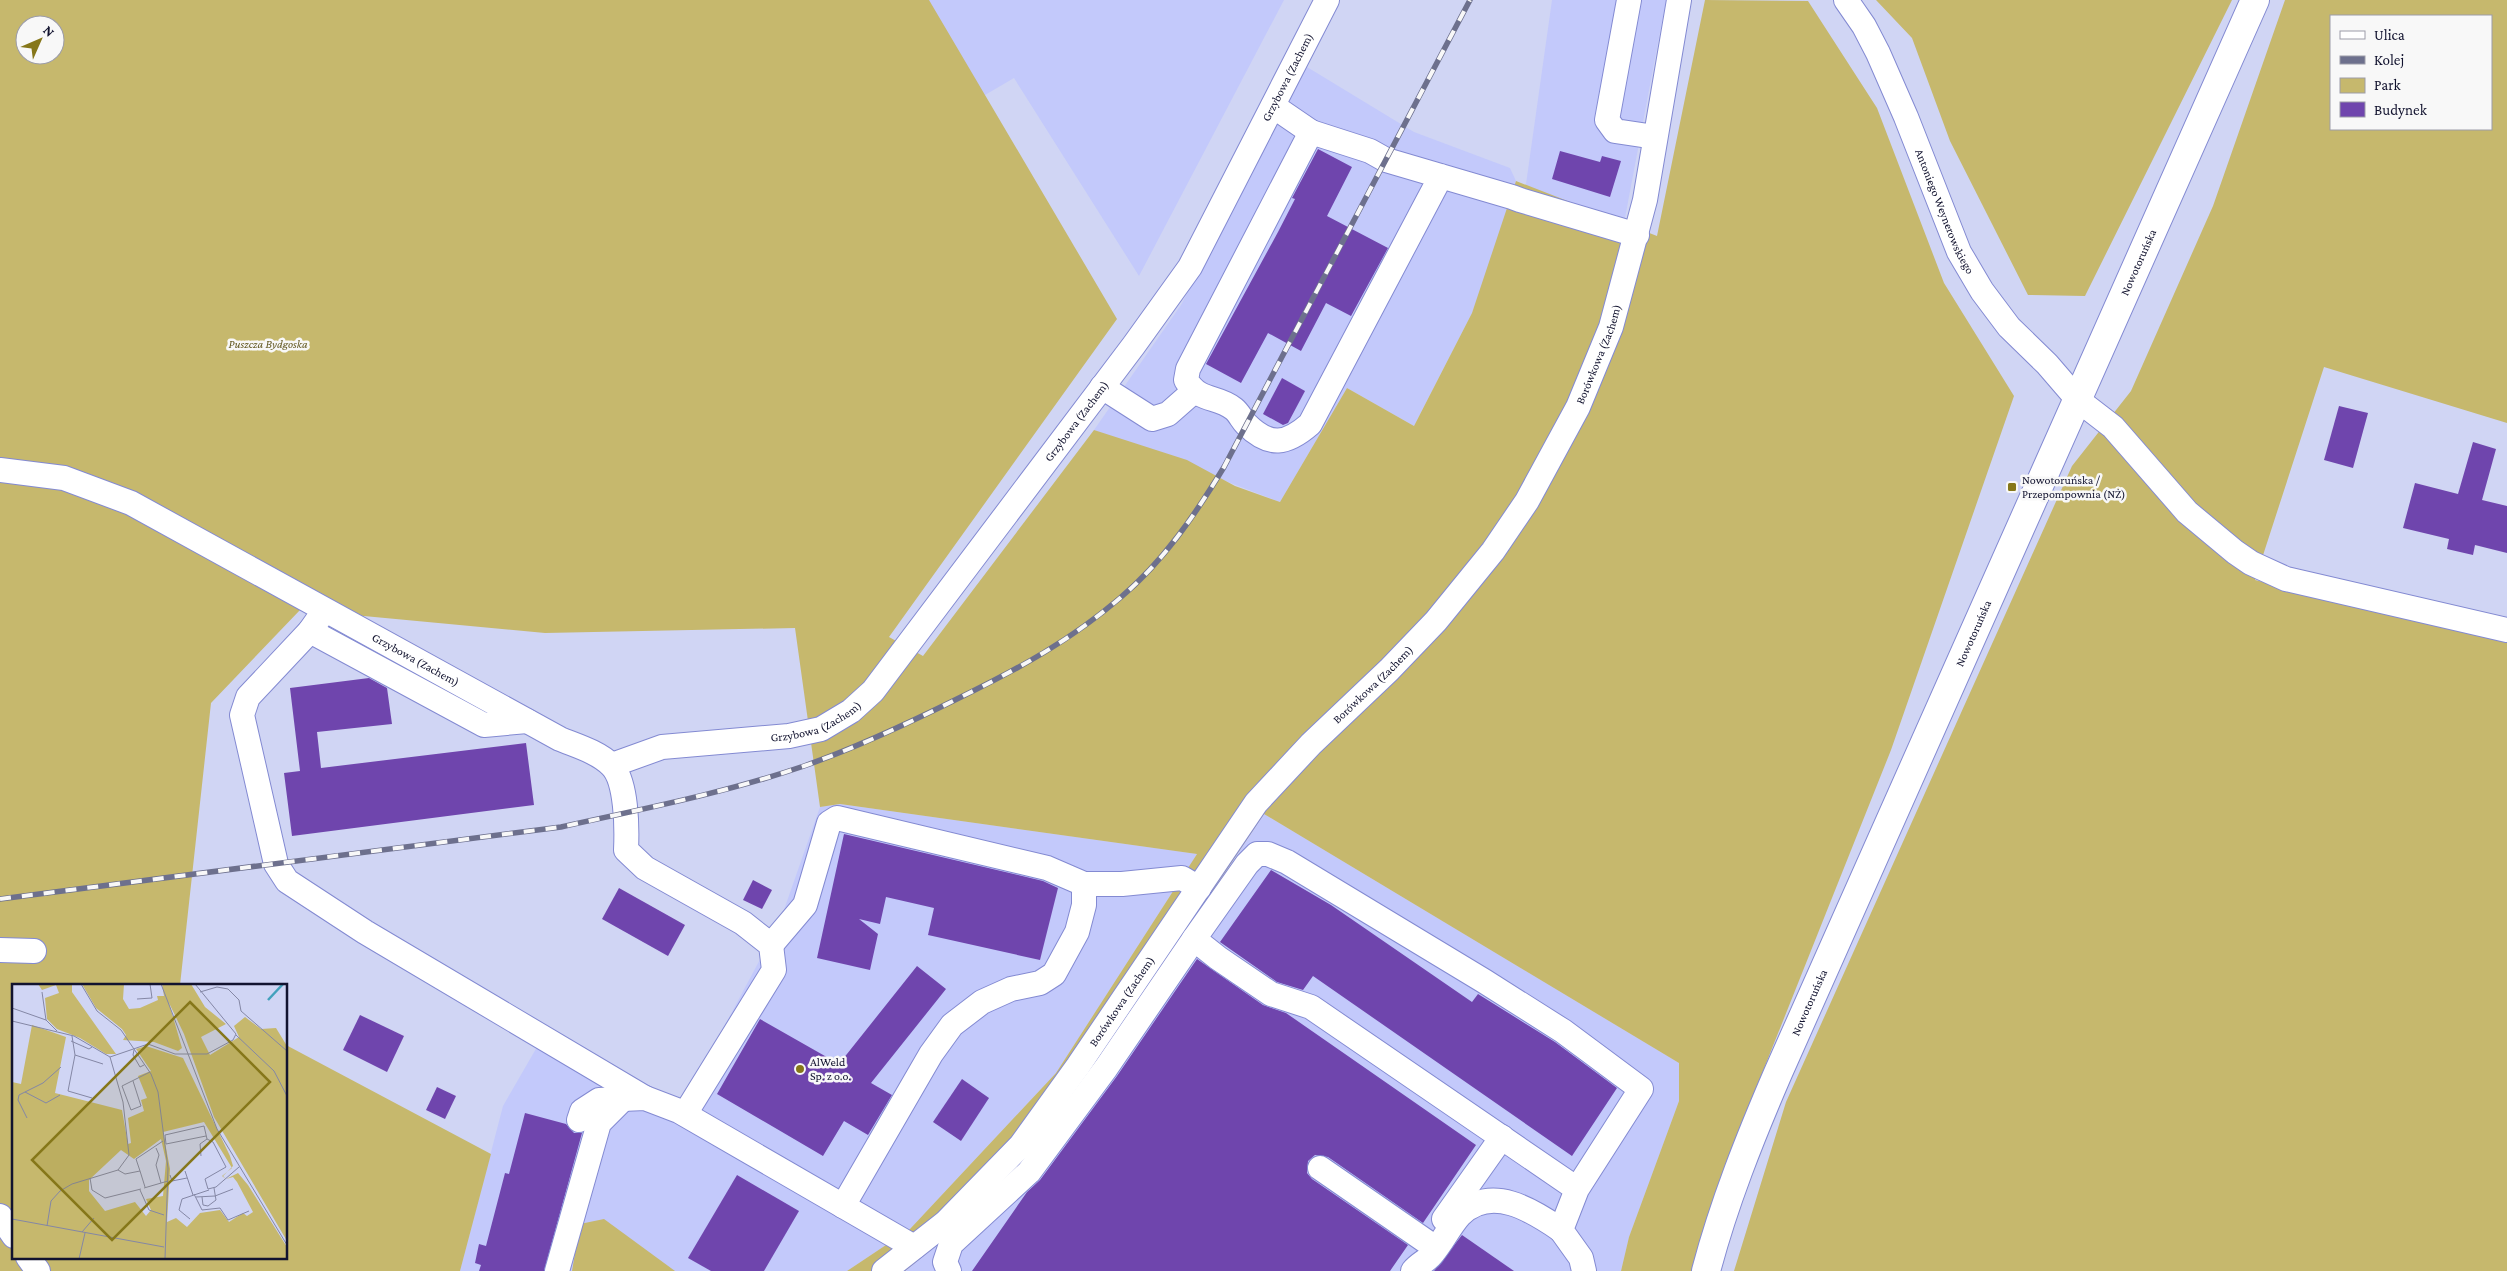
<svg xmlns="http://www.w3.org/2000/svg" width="2507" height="1271" viewBox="0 0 2507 1271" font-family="'Crimson Pro',serif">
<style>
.built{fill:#c3c9fb}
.green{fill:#c6b86d;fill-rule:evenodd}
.building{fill:#6f45ad}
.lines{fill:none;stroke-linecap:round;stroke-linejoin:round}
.minor-casing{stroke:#838ad2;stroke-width:26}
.major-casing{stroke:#838ad2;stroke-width:30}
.minor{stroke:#fff;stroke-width:24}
.major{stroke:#fff;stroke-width:28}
.rail-casing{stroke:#6d708d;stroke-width:5.5}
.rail{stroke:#f8f8f8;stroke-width:4;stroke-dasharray:11;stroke-linecap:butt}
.poi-dot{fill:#86771a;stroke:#f8f8f8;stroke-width:2}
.labels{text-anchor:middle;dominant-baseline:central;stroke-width:5;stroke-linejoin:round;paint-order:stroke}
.street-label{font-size:12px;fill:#12132f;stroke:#f8f8f8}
.park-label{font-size:12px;font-style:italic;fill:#625820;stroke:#f8f8f8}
.poi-label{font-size:12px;fill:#12132f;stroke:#f8f8f8;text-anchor:start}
.inset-river{fill:none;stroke:#42a1bc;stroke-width:2.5}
.inset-road{fill:none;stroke:#8487a5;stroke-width:1}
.view{fill:#86771a;fill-opacity:0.15;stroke:#86771a;stroke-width:2.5}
.inset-edge{fill:none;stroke:#12132f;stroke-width:2.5}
</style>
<rect width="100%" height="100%" fill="#d0d5f4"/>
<g class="built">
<path d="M847,0H1284L1139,276L1014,78L927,129Z"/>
<path d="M1552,0H1666L1625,218L1525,191Z"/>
<path d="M1307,67L1414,132L1510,168L1516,181L1492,260L1472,313L1414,426L1347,388L1280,502L1094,430L1181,305Z"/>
<path d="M840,804L1197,854L1056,1073L910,1229L847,1271H460L503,1106L537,1047L679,1111L779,924L820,807Z"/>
<path d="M1264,814L1679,1063V1101L1629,1237L1621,1271H905L935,1246L1083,1085Z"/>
</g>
<g class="green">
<path d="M0,0H929L1117,319L889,637L923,656L1094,430L1187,460L1235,486L1280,502L1347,388L1414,426L1472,313L1516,181L1657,236L1705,0L1808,1L1877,108L1944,283L2014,396L1891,750L1763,1071L1697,1271H1621L1629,1237L1679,1101V1063L1264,814L1083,1085L1029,1160L968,1220L905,1271H847L910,1229L1056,1073L1197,854L840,804L820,807L795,628L545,633L300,610L211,703L180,985H14V1257H286V1045L491,1154L460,1271H0ZM25,25H55V55H25Z"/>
<path d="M1876,0H2232L2085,296L2028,295L1950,141L1912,38Z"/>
<path d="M2285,0H2507V423L2324,367L2255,580L2507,642V1271H1734L1786,1102L2072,466L2131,391L2213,206ZM2331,16H2491V129H2331Z"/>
<path d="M604,1219L675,1271H572L580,1224Z"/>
</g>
<g class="building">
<path d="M1318,149L1352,167L1327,216L1388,248L1351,316L1326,303L1301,351L1268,333L1241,383L1206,364L1278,232L1295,199L1292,198Z"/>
<path d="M1560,151L1600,162L1602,156L1621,161L1610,197L1552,179Z"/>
<path d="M1282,378L1305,391L1288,423L1283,425L1263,414Z"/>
<path d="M2339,406L2368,413L2353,468L2324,460Z"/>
<path d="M2473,442L2496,449L2482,500L2507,506V553L2475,545L2473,555L2447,549L2449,539L2403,528L2415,483L2458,494Z"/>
<path d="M369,678L387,688L392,724L317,732L321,768L526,743L534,805L292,836L284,773L300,771L290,688Z"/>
<path d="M844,834L1043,881L1058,888L1040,960L928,935L934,908L886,897L880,924L859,919L878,934L870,970L817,958Z"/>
<path d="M1271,870L1331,905L1472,1002L1478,994L1555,1042L1617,1088L1572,1156L1313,976L1303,990L1277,982L1220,942Z"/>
<path d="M753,880L772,890L762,909L743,900Z"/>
<path d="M619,888L685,925L668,956L602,919Z"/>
<path d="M1197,959L1263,1005L1286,1013L1476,1145L1423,1223L1328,1157L1315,1155L1308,1161L1307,1173L1312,1179L1408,1245L1390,1271H972L1027,1192L1040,1180L1117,1076Z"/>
<path d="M917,966L946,989L871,1083L892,1095L868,1135L844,1121L823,1156L717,1094L760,1019L839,1064Z"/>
<path d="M360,1015L404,1036L387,1072L343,1050Z"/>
<path d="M962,1079L989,1098L961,1141L933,1122Z"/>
<path d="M437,1087L456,1096L445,1119L426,1110Z"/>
<path d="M525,1113L566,1124L574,1133H582L544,1271H479L481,1265L475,1263L479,1244L486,1246L505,1173L509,1174Z"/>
<path d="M737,1175L799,1211L764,1271H711L688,1258Z"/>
<path d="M1462,1235L1514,1271H1434Z"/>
</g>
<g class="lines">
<g class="minor-casing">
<g id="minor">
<path d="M1629,0L1607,120L1615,131L1655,137"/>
<path id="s1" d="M1846,0L1864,26L1878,53L1906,117L1959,252L1982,291L2009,327L2047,364L2078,400L2113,427L2187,512L2235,552L2251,563L2286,579L2507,630"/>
<path d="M1273,106L1311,132"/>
<path d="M1441,176L1310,424C1287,444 1270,448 1246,424C1242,420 1239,413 1234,409C1217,395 1200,403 1186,380L1188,369L1311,132L1370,151L1386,160L1512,197L1520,200L1637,235"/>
<path d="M1102,387L1152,419L1168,414L1193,392"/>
<path id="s2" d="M0,470L64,478L131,503L560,739C577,746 598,752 611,765C627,780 627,829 626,850L645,868L743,923L771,945L774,970L685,1114"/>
<path d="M324,611L310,631L248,697L242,715L276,864L287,881L365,932L645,1098"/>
<path d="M310,631L484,725L527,721"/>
<path id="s3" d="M612,765L662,747L789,736L821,729L851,711L873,691L1134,345L1190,267L1327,0"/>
<path d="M771,945L805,905L829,823L837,818L1047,868L1084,884H1122L1182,878L1199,888"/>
<path d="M0,950L34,951"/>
<path d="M579,1120L582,1111L599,1100L645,1098L679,1111L914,1247"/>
<path d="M1320,1168L1427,1242"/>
<path d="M1577,1189L1311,1007L1271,994L1218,958L1194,939L1247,864L1257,854H1268L1287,862L1484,981L1563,1031L1641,1089L1577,1189L1561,1230L1581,1258L1584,1271"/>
<path d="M843,1206L931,1054L952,1025L982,1002L1011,989L1040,983L1054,974L1077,932L1084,905V884"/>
<path d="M0,1216L14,1236"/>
<path d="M1444,1219L1502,1137"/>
<path d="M28,1257L38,1271"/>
<path d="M557,1271L599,1123L623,1099"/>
<path id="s4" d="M884,1271L945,1223L1021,1145L1078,1066L1256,803L1311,744L1389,670L1436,621L1493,551L1527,501L1578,407L1611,327L1645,200L1679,0"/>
<path d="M949,1271L945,1262L951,1244L1029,1172L1106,1068L1194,939"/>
<path d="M1413,1271C1419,1263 1428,1261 1433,1253C1443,1241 1450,1226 1460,1215C1491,1184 1532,1210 1561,1230"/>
</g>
</g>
<g class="major-casing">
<g id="major">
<path id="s5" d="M1706,1271C1724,1203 1750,1138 1778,1073L2255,0"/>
</g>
</g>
<use href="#minor" class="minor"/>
<use href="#major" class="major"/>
<g class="rail-casing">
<path id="rail" d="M0,899L561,827C642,809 725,793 804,766C858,747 909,723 961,697C1018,669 1071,640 1120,598C1163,562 1195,515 1224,467L1470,0"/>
</g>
<use href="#rail" class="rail"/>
</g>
<g class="poi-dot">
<rect x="2007" y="482" width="10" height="10" rx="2.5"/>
<circle cx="800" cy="1069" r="5"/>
</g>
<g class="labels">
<g class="street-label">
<text stroke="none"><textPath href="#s3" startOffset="1021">Grzybowa (Zachem)</textPath></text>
<text stroke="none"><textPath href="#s1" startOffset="234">Antoniego Weynerowskiego</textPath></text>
<text stroke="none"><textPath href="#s5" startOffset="1098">Nowotoruńska</textPath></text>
<text stroke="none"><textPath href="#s4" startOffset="1172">Borówkowa (Zachem)</textPath></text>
<text stroke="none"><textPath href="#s3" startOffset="616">Grzybowa (Zachem)</textPath></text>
<text stroke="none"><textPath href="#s5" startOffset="692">Nowotoruńska</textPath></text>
<text stroke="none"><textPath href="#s2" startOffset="461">Grzybowa (Zachem)</textPath></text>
<text stroke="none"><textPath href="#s4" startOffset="768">Borówkowa (Zachem)</textPath></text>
<text stroke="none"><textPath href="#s3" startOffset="211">Grzybowa (Zachem)</textPath></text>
<text stroke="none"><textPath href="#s4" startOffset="362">Borówkowa (Zachem)</textPath></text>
<text stroke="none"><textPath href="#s5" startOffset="288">Nowotoruńska</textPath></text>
</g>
<g class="park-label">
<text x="268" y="344">Puszcza Bydgoska</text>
</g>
<g class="poi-label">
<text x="2022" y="480">Nowotoruńska /<tspan x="2022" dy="14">Przepompownia (NŻ)</tspan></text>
<text x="810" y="1062">AlWeld<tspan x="810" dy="14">Sp. z o.o.</tspan></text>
</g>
</g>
<g transform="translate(12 984)">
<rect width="275" height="275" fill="#d0d5f4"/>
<path d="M26,0H60V8L104,70H94L68,54L45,45L35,35L33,14L47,9L44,1L30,6ZM70,0H112L111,15L117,25L128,24L146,16L145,12H152L150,0H179L193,23L214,40L189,53L198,71L227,53L222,42L233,33L249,45L264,44L275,62V257L202,133L172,50L157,19L170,64L166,67L142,58L111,56L114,51L110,45L84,24ZM20,41L54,53L43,109L110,126L116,160L119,159L116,134L132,127L129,116L135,114L126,92L139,87L124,65L134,62L171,74L218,172L221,182L211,192L214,195L226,189L236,201L275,263V275H0V98L9,100ZM192,138L220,184L210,192L214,195L221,193L225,198L241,228L235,232L231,229L217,238L208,226L188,229L175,243L164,234L155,238L158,185L151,148ZM149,155L154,177L151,212L134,215L139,226L134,232L123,218L93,227L77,207V196L109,166L122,175Z" fill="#c6b86d" fill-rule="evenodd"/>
<path class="inset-river" d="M256,16L271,0"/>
<path class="inset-road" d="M69,0L85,27L109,46L139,90L146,108L156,184L153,275M149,0L205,145L275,261M30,8L34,36M188,8L205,3L216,5L227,16L229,27L275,67M125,15L140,14L138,0M0,24L34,36L45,47M0,37L62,52L98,73L136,60L163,70H195L221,56L224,50L183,0M224,51L262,87L275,112M60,52L63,71L91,80M59,57L77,65L80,63M122,66L121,71L128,83L132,81M63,71L56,107L80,114M121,97L129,122L119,126L110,102L138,88M13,108L34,119L48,111M15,134L6,116L7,111L31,99L49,83M194,152L154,160L153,151L192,142L195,155L201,158L214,183L193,195L196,205L204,203L227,183M144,164L147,171L144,181L149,199M189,172L188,160L195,155M106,186L113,190L128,187L133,203M128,187L124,175L151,157M173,187L181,211M158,191L160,197L175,194M78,194L80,206L93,214L129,205M132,204L156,197M128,206L137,226L152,231M182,210L190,226L208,224L216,236L237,227M184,213L203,212L221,205M190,213L191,221L196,222L204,216L202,204M0,235L152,263M178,235L167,226L170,215L197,206M35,242L39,217L48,207L60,200L106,186L117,171L111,118L98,73M70,248L82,234M67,275L73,249"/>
<path class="view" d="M178,18L258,98L100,256L20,176Z"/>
<rect width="275" height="275" class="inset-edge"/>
</g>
<rect x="2330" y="15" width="162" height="115" fill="#f8f8f8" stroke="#9c9ca8"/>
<rect x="2340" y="31" width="25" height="8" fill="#ffffff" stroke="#9c9ca8"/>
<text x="2374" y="40" font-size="15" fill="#12132f">Ulica</text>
<rect x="2340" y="56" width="25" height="8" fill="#6d708d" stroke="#9c9ca8"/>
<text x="2374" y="65" font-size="15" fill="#12132f">Kolej</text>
<rect x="2340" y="78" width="25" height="15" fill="#c6b86d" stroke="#9c9ca8"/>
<text x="2374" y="90" font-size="15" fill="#12132f">Park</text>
<rect x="2340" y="102" width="25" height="15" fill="#6f45ad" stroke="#9c9ca8"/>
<text x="2374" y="115" font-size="15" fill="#12132f">Budynek</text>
<g transform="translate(40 40) rotate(45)"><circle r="24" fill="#f8f8f8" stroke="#9c9ca8"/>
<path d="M0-4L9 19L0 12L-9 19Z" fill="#86771a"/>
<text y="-8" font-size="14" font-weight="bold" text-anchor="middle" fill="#12132f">N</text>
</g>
</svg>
